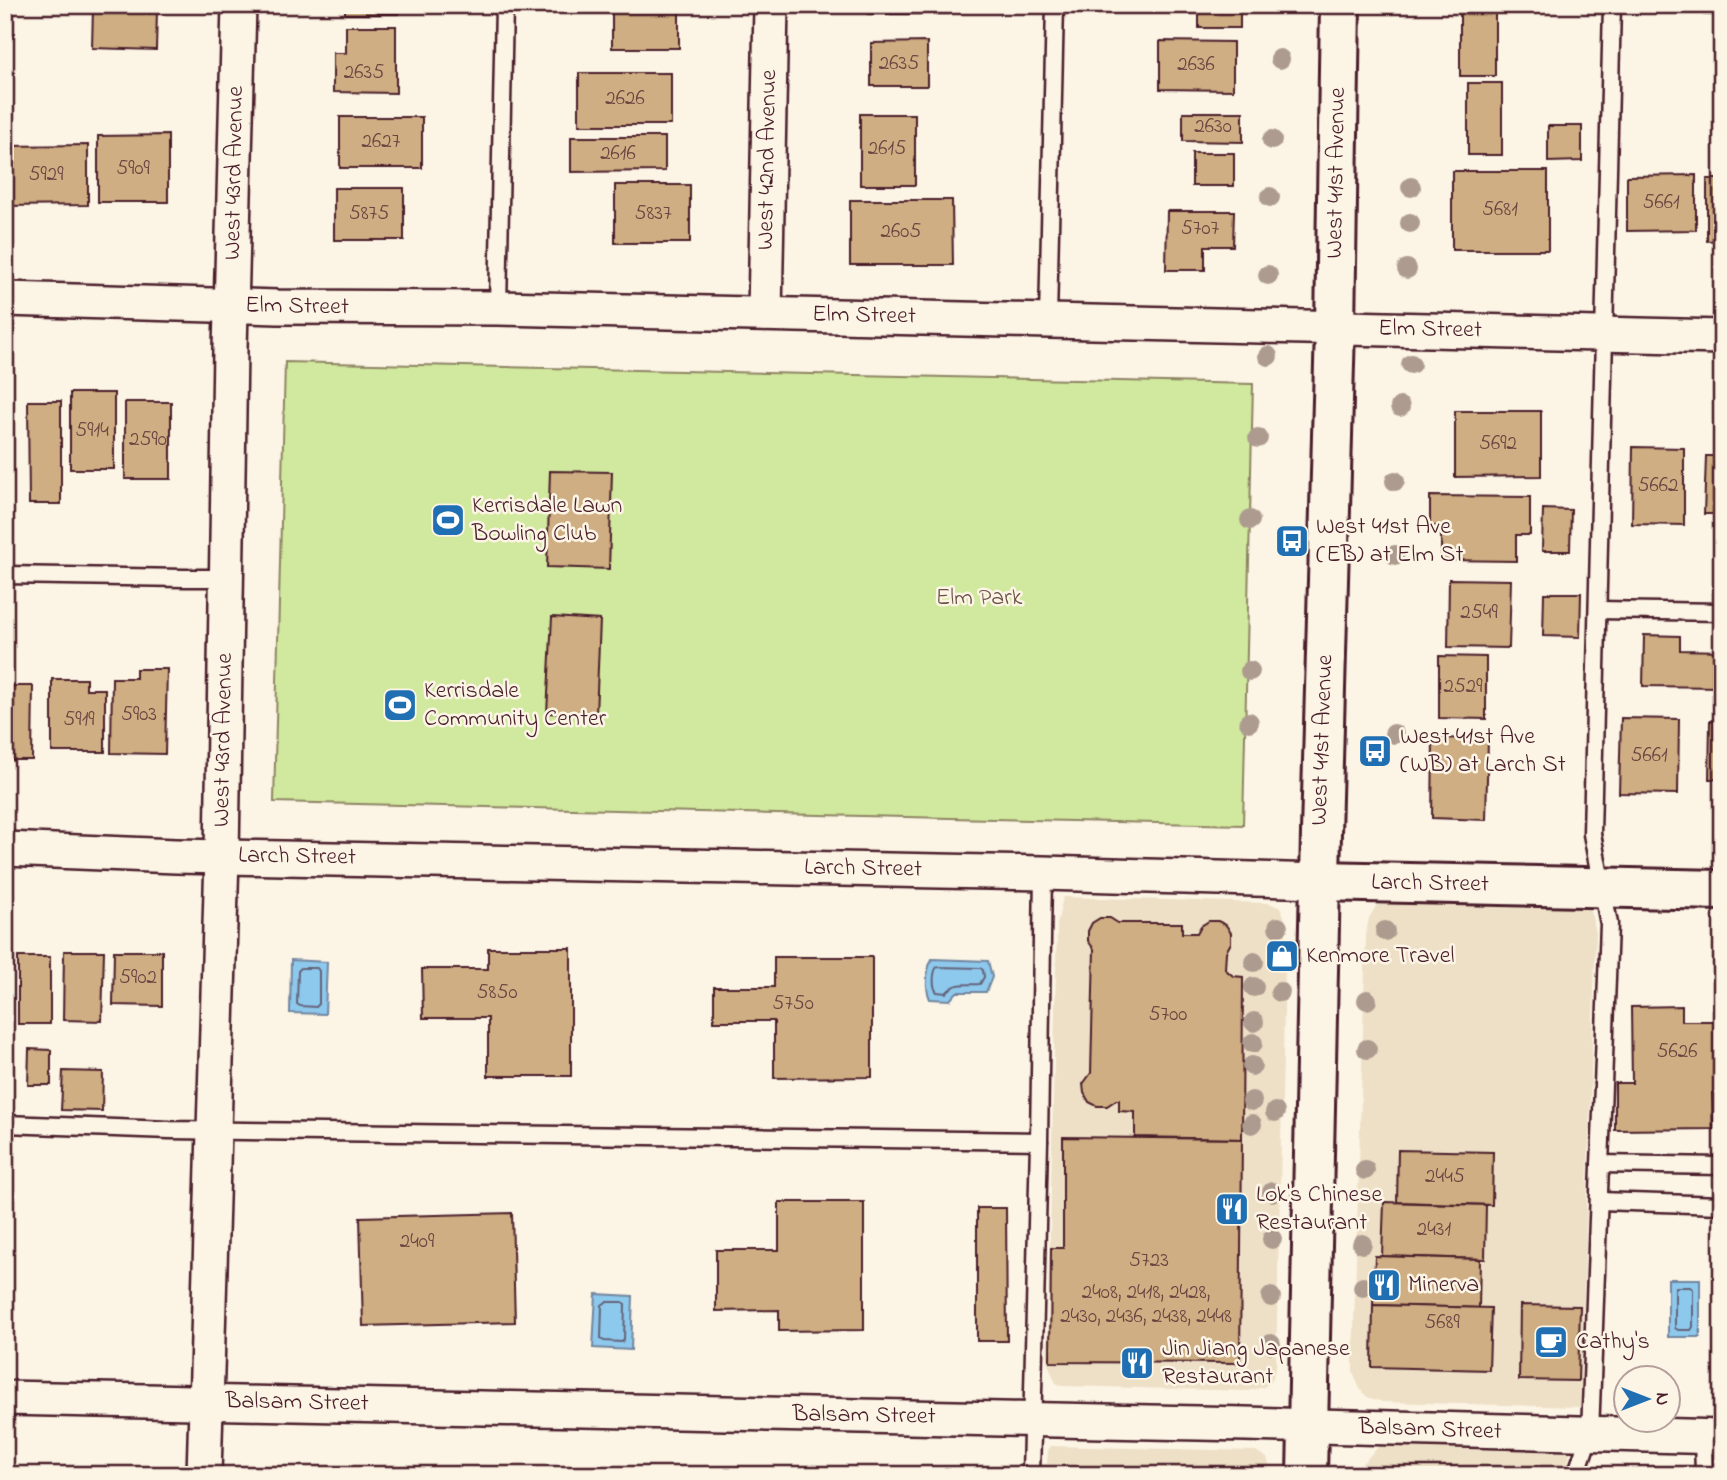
<svg xmlns="http://www.w3.org/2000/svg" width="1727" height="1480" viewBox="0 0 1727 1480" font-family="'Indie Flower',sans-serif">
<style>
.built{fill:#eee0c7}
.green{fill:#d1e99e;stroke:#8e8464;stroke-width:2}
.water{fill:#8dc9ed;stroke:#72859f;stroke-width:2}
.lines{fill:none;stroke-linecap:round;stroke-linejoin:round}
.shore{stroke:#656379;stroke-width:2}
.building{fill:#ceae82;stroke:#4a1f2b;stroke-width:2}
.service-casing{stroke:#4a1f2b;stroke-width:21}
.minor-casing{stroke:#4a1f2b;stroke-width:38}
.tertiary-casing{stroke:#4a1f2b;stroke-width:44}
.secondary-casing{stroke:#4a1f2b;stroke-width:44}
.service{stroke:#fcf5e5;stroke-width:16}
.minor{stroke:#fcf5e5;stroke-width:33}
.tertiary{stroke:#fcf5e5;stroke-width:38}
.secondary{stroke:#fcf5e5;stroke-width:38}
.tree{fill:#ad9b8f}
.labels{text-anchor:middle;dominant-baseline:central;stroke-width:5;stroke-linejoin:round;paint-order:stroke}
.number-label{font-size:21px;fill:#6b4341}
.street-label{font-size:24px;fill:#4a1f2b;stroke:#fcf5e5}
.poi-label{font-size:24px;fill:#4a1f2b;stroke:#fcf5e5;text-anchor:start}
.park-label{font-size:24px;fill:#6c5248;stroke:#fcf5e5}
</style>
<rect width="100%" height="100%" fill="#fcf5e5"/>
<filter id="ink" filterUnits="userSpaceOnUse"><feTurbulence type="fractalNoise" baseFrequency=".0143" numOctaves="2"/><feDisplacementMap in="SourceGraphic" scale="14" xChannelSelector="R" yChannelSelector="G"/><feConvolveMatrix kernelMatrix="1 2 1 2 8 2 1 2 1" color-interpolation-filters="sRGB"/></filter>
<g filter="url(#ink)">
<g class="built">
<path d="M1063,897L1269,903L1281,908L1286,922L1276,1367L1272,1380L1264,1387L1248,1391L1062,1386L1056,1383L1054,1379L1047,1362L1057,925Z"/>
<path d="M1587,899L1596,932L1580,1407L1382,1402L1367,1397L1360,1389L1356,1380L1353,1371V1358L1366,933L1369,918L1376,906L1385,900Z"/>
<path d="M1051,1446L1256,1451L1267,1458L1273,1475H1032V1465L1047,1464L1048,1450Z"/>
<path d="M1379,1446L1571,1450L1565,1475H1351Z"/>
</g>
<path class="green" d="M285,362L1253,384L1243,825L274,802Z"/>
<g class="water">
<path d="M932,959L988,961L992,977L986,992H957L950,1000L930,999C925,988 926,970 932,959Z"/>
<path d="M291,960L327,962L325,1014L290,1013Z"/>
<rect x="1668" y="1279" width="32" height="58"/>
<path d="M596,1294L633,1296L631,1350L593,1348Z"/>
</g>
<g class="lines">
<g class="shore">
<path d="M937,967L980,968L983,970L984,977L980,984C966,985 956,981 946,993L937,992C932,987 933,972 937,967Z"/>
<path d="M301,968H317L319,971V1004L316,1007L300,1006L297,1004L298,971Z"/>
<path d="M1676,1287H1690L1693,1289V1327L1691,1330H1678L1675,1328V1290Z"/>
<path d="M606,1302H623L625,1305L624,1339L622,1342L604,1341L601,1339L602,1305Z"/>
</g>
</g>
<g class="building">
<rect x="345" y="5" width="53" height="9"/>
<rect x="612" y="5" width="67" height="43"/>
<rect x="868" y="5" width="81" height="9"/>
<rect x="1199" y="5" width="41" height="23"/>
<rect x="1460" y="5" width="35" height="71"/>
<path d="M93,8L157,10L156,50L92,48Z"/>
<path d="M346,26H396V93L333,92V53H346Z"/>
<path d="M1160,41L1233,42V90L1160,89Z"/>
<path d="M927,42V86H871V43Z"/>
<rect x="579" y="73" width="92" height="52"/>
<rect x="1468" y="83" width="34" height="72"/>
<path d="M1183,112H1243V142L1183,141Z"/>
<rect x="860" y="114" width="55" height="71"/>
<rect x="340" y="117" width="82" height="51"/>
<path d="M1548,126H1582V161L1548,162Z"/>
<path d="M168,135V202H98V136Z"/>
<path d="M571,137H665V171L571,172Z"/>
<path d="M88,145V205L5,206V146Z"/>
<rect x="1192" y="153" width="42" height="33"/>
<rect x="1452" y="171" width="96" height="79"/>
<path d="M1696,175V230L1627,231V176Z"/>
<path d="M1707,179H1722V240L1707,241Z"/>
<rect x="615" y="185" width="75" height="58"/>
<rect x="334" y="188" width="70" height="52"/>
<path d="M850,200H952L953,265H850Z"/>
<path d="M1167,211H1234L1233,246H1205V270H1166Z"/>
<rect x="70" y="393" width="44" height="76"/>
<path d="M28,401H61V504H29Z"/>
<rect x="125" y="402" width="46" height="77"/>
<path d="M1455,411H1541V476L1455,477Z"/>
<path d="M1633,447L1684,448V525L1632,524Z"/>
<path d="M1706,456H1722V514H1704Z"/>
<path d="M550,471L612,472L609,569L547,567Z"/>
<path d="M1430,496L1530,497V535H1516V561L1441,560V526H1430Z"/>
<path d="M1543,509L1571,510L1570,551H1542Z"/>
<path d="M1449,579L1511,580L1509,648L1448,647Z"/>
<path d="M1544,593H1581L1580,637L1543,636Z"/>
<path d="M552,617L600,620L596,715L547,713Z"/>
<path d="M1644,635L1680,636V650L1722,651V687L1643,686Z"/>
<path d="M1439,656L1486,657V719L1439,718Z"/>
<path d="M136,669H167L165,754L111,753L112,678H136Z"/>
<path d="M52,679H86V689H105V752H52Z"/>
<path d="M5,686H33L32,760H5Z"/>
<path d="M1621,718L1679,719L1678,794L1619,793Z"/>
<path d="M1710,721H1722V779H1709Z"/>
<path d="M1433,738L1488,739L1486,820L1432,818Z"/>
<path d="M1100,918H1110L1118,923H1182V933H1197L1201,926L1209,921H1218L1226,925L1231,933V943L1226,952L1225,969L1233,976L1243,977L1242,1139L1135,1137V1112L1119,1111V1100H1116L1107,1106H1097L1089,1102L1084,1093L1083,1084L1091,1073L1094,949L1088,941V931L1092,923Z"/>
<path d="M488,948H571V1076H488V1018H423L422,969H488Z"/>
<path d="M64,951H104L102,1021L63,1020Z"/>
<path d="M114,951H162V1006L113,1005Z"/>
<rect x="18" y="957" width="32" height="67"/>
<path d="M774,957H872V1077L774,1078V1021H714V987H774Z"/>
<path d="M1716,992H1722V1093H1712L1713,1129L1615,1130V1083H1632L1631,1007L1682,1006V1021H1716Z"/>
<path d="M29,1049L51,1050V1085H28Z"/>
<path d="M63,1071L103,1072L102,1111L61,1110Z"/>
<path d="M1063,1137L1242,1139L1240,1363L1050,1362L1051,1248H1063Z"/>
<path d="M1398,1150L1493,1152L1492,1205L1397,1202Z"/>
<path d="M779,1202H864V1330L779,1331V1310L716,1311V1250H779Z"/>
<path d="M1384,1202L1486,1205L1485,1259L1382,1256Z"/>
<path d="M977,1208H1006L1007,1341H977Z"/>
<path d="M512,1213L515,1322L363,1326L360,1217Z"/>
<path d="M1375,1256L1480,1259L1479,1308L1373,1305Z"/>
<path d="M1373,1305L1491,1308L1489,1370L1372,1367Z"/>
<path d="M1520,1305L1580,1306L1578,1381L1519,1380Z"/>
<path d="M1047,1470L1228,1474V1475H1046Z"/>
</g>
<g class="lines">
<g class="service-casing">
<g id="service">
<path d="M1704,5L1722,6"/>
<path d="M498,308L504,5"/>
<path d="M1048,320L1055,5"/>
<path d="M5,575L184,578H227"/>
<path d="M1598,610L1722,612"/>
<path d="M5,1124L170,1130L1039,1141"/>
<path d="M1600,1164L1722,1166"/>
<path d="M1599,1201L1722,1205"/>
<path d="M1703,1437L1704,1475"/>
<path d="M1031,1475L1039,1141L1043,873"/>
<path d="M1576,1475L1590,1434L1609,924L1592,834L1612,5"/>
</g>
</g>
<g class="minor-casing">
<g id="minor">
<path d="M5,299L278,307L498,308L1722,337"/>
<path d="M765,314L771,5"/>
<path d="M5,849L176,856L1043,873L1320,881"/>
<path d="M5,1398L1246,1424L1722,1437"/>
<path d="M204,1475L222,856L230,349L239,5"/>
</g>
</g>
<g class="tertiary-casing">
<path id="tertiary" d="M1320,881L1722,890"/>
</g>
<g class="secondary-casing">
<path id="secondary" d="M1307,1475L1321,833L1335,328L1340,5"/>
</g>
<use href="#service" class="service"/>
<use href="#minor" class="minor"/>
<use href="#tertiary" class="tertiary"/>
<use href="#secondary" class="secondary"/>
</g>
<g class="tree">
<circle cx="1280" cy="59" r="10"/>
<circle cx="1272" cy="140" r="10"/>
<circle cx="1411" cy="187" r="10"/>
<circle cx="1270" cy="197" r="10"/>
<circle cx="1410" cy="223" r="10"/>
<circle cx="1407" cy="269" r="10"/>
<circle cx="1268" cy="275" r="10"/>
<circle cx="1268" cy="356" r="10"/>
<circle cx="1411" cy="364" r="10"/>
<circle cx="1400" cy="407" r="10"/>
<circle cx="1258" cy="438" r="10"/>
<circle cx="1395" cy="481" r="10"/>
<circle cx="1250" cy="520" r="10"/>
<circle cx="1395" cy="555" r="10"/>
<circle cx="1250" cy="671" r="10"/>
<circle cx="1249" cy="722" r="10"/>
<circle cx="1394" cy="734" r="10"/>
<circle cx="1278" cy="927" r="10"/>
<circle cx="1385" cy="931" r="10"/>
<circle cx="1254" cy="962" r="10"/>
<circle cx="1254" cy="987" r="10"/>
<circle cx="1280" cy="992" r="10"/>
<circle cx="1367" cy="1000" r="10"/>
<circle cx="1254" cy="1022" r="10"/>
<circle cx="1253" cy="1043" r="10"/>
<circle cx="1367" cy="1049" r="10"/>
<circle cx="1252" cy="1066" r="10"/>
<circle cx="1252" cy="1101" r="10"/>
<circle cx="1275" cy="1112" r="10"/>
<circle cx="1252" cy="1124" r="10"/>
<circle cx="1365" cy="1170" r="10"/>
<circle cx="1272" cy="1192" r="10"/>
<circle cx="1272" cy="1239" r="10"/>
<circle cx="1362" cy="1244" r="10"/>
<circle cx="1363" cy="1287" r="10"/>
<circle cx="1271" cy="1297" r="10"/>
<circle cx="1271" cy="1344" r="10"/>
</g>
</g>
<defs>
<g id="stadium-square" transform="scale(1.75)"><rect x="-9" y="-9" width="18" height="18" rx="4" fill="#1f6fb2" stroke="#fcf5e5"/><path d="M0-5a6.5 5 0 1 0 0 10a6.5 5 0 1 0 0-10ZM-3.5-1.8h7v3.6h-7Z" fill="#fff"/></g>
<g id="bus-square" transform="scale(1.75)"><rect x="-9" y="-9" width="18" height="18" rx="4" fill="#1f6fb2" stroke="#fcf5e5"/><path d="M-5-6H5V4H4V6H2V4H-2V6H-4V4H-5ZM-3.5-4V0h7V-4ZM-3.5 1.2v1.5H-2V1.2ZM2 1.2v1.5H3.5V1.2Z" fill="#fff"/></g>
<g id="shop-square" transform="scale(1.75)"><rect x="-9" y="-9" width="18" height="18" rx="4" fill="#1f6fb2" stroke="#fcf5e5"/><path d="M-5-2.5h2.3a2.7 3.5 0 0 1 5.4 0H5L5.5 6h-11ZM-1.5-2.5h3a1.5 2.3 0 0 0-3 0Z" fill="#fff"/></g>
<g id="restaurant-square" transform="scale(1.75)"><rect x="-9" y="-9" width="18" height="18" rx="4" fill="#1f6fb2" stroke="#fcf5e5"/><path d="M-5-6h1v4h1v-4h1v4h1v-4h1v5L-1.5 .5V6h-2V.5L-5-1ZM5-6V6H3V1.5H1.5Q1.5-4 5-6Z" fill="#fff"/></g>
<g id="cafe-square" transform="scale(1.75)"><rect x="-9" y="-9" width="18" height="18" rx="4" fill="#1f6fb2" stroke="#fcf5e5"/><path d="M-5.5-4.5H6V0H3Q3 3.5 0 3.5H-2.5Q-5.5 3.5-5.5 0ZM3-3.2v2h1.7v-2ZM-6 4.5H4V6H-6Z" fill="#fff"/></g>
</defs>
<g fill-rule="evenodd">
<use href="#stadium-square" x="448" y="520"/>
<use href="#bus-square" x="1292" y="541"/>
<use href="#stadium-square" x="400" y="705"/>
<use href="#bus-square" x="1375" y="751"/>
<use href="#shop-square" x="1282" y="956"/>
<use href="#restaurant-square" x="1232" y="1209"/>
<use href="#restaurant-square" x="1384" y="1285"/>
<use href="#cafe-square" x="1551" y="1342"/>
<use href="#restaurant-square" x="1137" y="1363"/>
</g>
<g class="labels">
<g class="number-label">
<text x="899" y="64">2635</text>
<text x="1196" y="65">2636</text>
<text x="364" y="73">2635</text>
<text x="625" y="99">2626</text>
<text x="1213" y="127">2630</text>
<text x="381" y="142">2627</text>
<text x="887" y="149">2615</text>
<text x="618" y="154">2616</text>
<text x="133" y="169">5909</text>
<text x="46" y="175">5929</text>
<text x="1661" y="203">5661</text>
<text x="1500" y="210">5681</text>
<text x="369" y="214">5875</text>
<text x="653" y="214">5837</text>
<text x="1200" y="229">5707</text>
<text x="901" y="232">2605</text>
<text x="92" y="431">5914</text>
<text x="148" y="440">2590</text>
<text x="1498" y="444">5692</text>
<text x="1658" y="486">5662</text>
<text x="1479" y="613">2549</text>
<text x="1463" y="687">2529</text>
<text x="139" y="715">5903</text>
<text x="79" y="720">5919</text>
<text x="1649" y="756">5661</text>
<text x="138" y="978">5902</text>
<text x="497" y="993">5850</text>
<text x="793" y="1004">5750</text>
<text x="1168" y="1015">5700</text>
<text x="1677" y="1052">5626</text>
<text x="1445" y="1177">2445</text>
<text x="1434" y="1230">2431</text>
<text x="417" y="1242">2409</text>
<text x="1149" y="1261">5723</text>
<text x="1146" y="1293">2408, 2418, 2428,<tspan x="1146" dy="24">2430, 2436, 2438, 2448</tspan></text>
<text x="1442" y="1323">5689</text>
</g>
<g class="street-label">
<text transform="translate(768 160) rotate(-89)">West 42nd Avenue</text>
<text transform="translate(235 173) rotate(-89)">West 43rd Avenue</text>
<text transform="translate(1337 173) rotate(-89)">West 41st Avenue</text>
<text transform="translate(297 307) rotate(1)">Elm Street</text>
<text transform="translate(864 316) rotate(1)">Elm Street</text>
<text transform="translate(1430 330) rotate(1)">Elm Street</text>
<text transform="translate(224 740) rotate(-89)">West 43rd Avenue</text>
<text transform="translate(1323 740) rotate(-88)">West 41st Avenue</text>
<text transform="translate(297 857) rotate(1)">Larch Street</text>
<text transform="translate(863 869) rotate(1)">Larch Street</text>
<text transform="translate(1430 884) rotate(1)">Larch Street</text>
<text transform="translate(297 1403) rotate(1)">Balsam Street</text>
<text transform="translate(864 1416) rotate(1)">Balsam Street</text>
<text transform="translate(1430 1430) rotate(2)">Balsam Street</text>
</g>
<g class="poi-label">
<text x="472" y="506">Kerrisdale Lawn<tspan x="472" dy="28">Bowling Club</tspan></text>
<text x="1316" y="527">West 41st Ave<tspan x="1316" dy="28">(EB) at Elm St</tspan></text>
<text x="424" y="691">Kerrisdale<tspan x="424" dy="28">Community Center</tspan></text>
<text x="1400" y="737">West 41st Ave<tspan x="1400" dy="28">(WB) at Larch St</tspan></text>
<text x="1306" y="956">Kenmore Travel</text>
<text x="1256" y="1195">Lok's Chinese<tspan x="1256" dy="28">Restaurant</tspan></text>
<text x="1408" y="1285">Minerva</text>
<text x="1576" y="1342">Cathy's</text>
<text x="1162" y="1349">Jin Jiang Japanese<tspan x="1162" dy="28">Restaurant</tspan></text>
</g>
<g class="park-label">
<text x="979" y="598">Elm Park</text>
</g>
</g>
<rect width="1727" height="1480" fill="none" stroke="#fcf5e5" stroke-width="28"/>
<rect x="14" y="14" width="1699" height="1452" fill="none" stroke="#4a1f2b" stroke-width="2.5" filter="url(#ink)"/>
<g transform="translate(1647 1399) rotate(90)"><circle r="33" fill="#fcf5e5" stroke="#b59f9b" stroke-width="2"/>
<path d="M0-5L12 26L0 18L-12 26Z" fill="#1f6fb2"/>
<text y="-10" font-size="19" font-weight="bold" text-anchor="middle" fill="#4a1f2b">N</text>
</g>
</svg>
